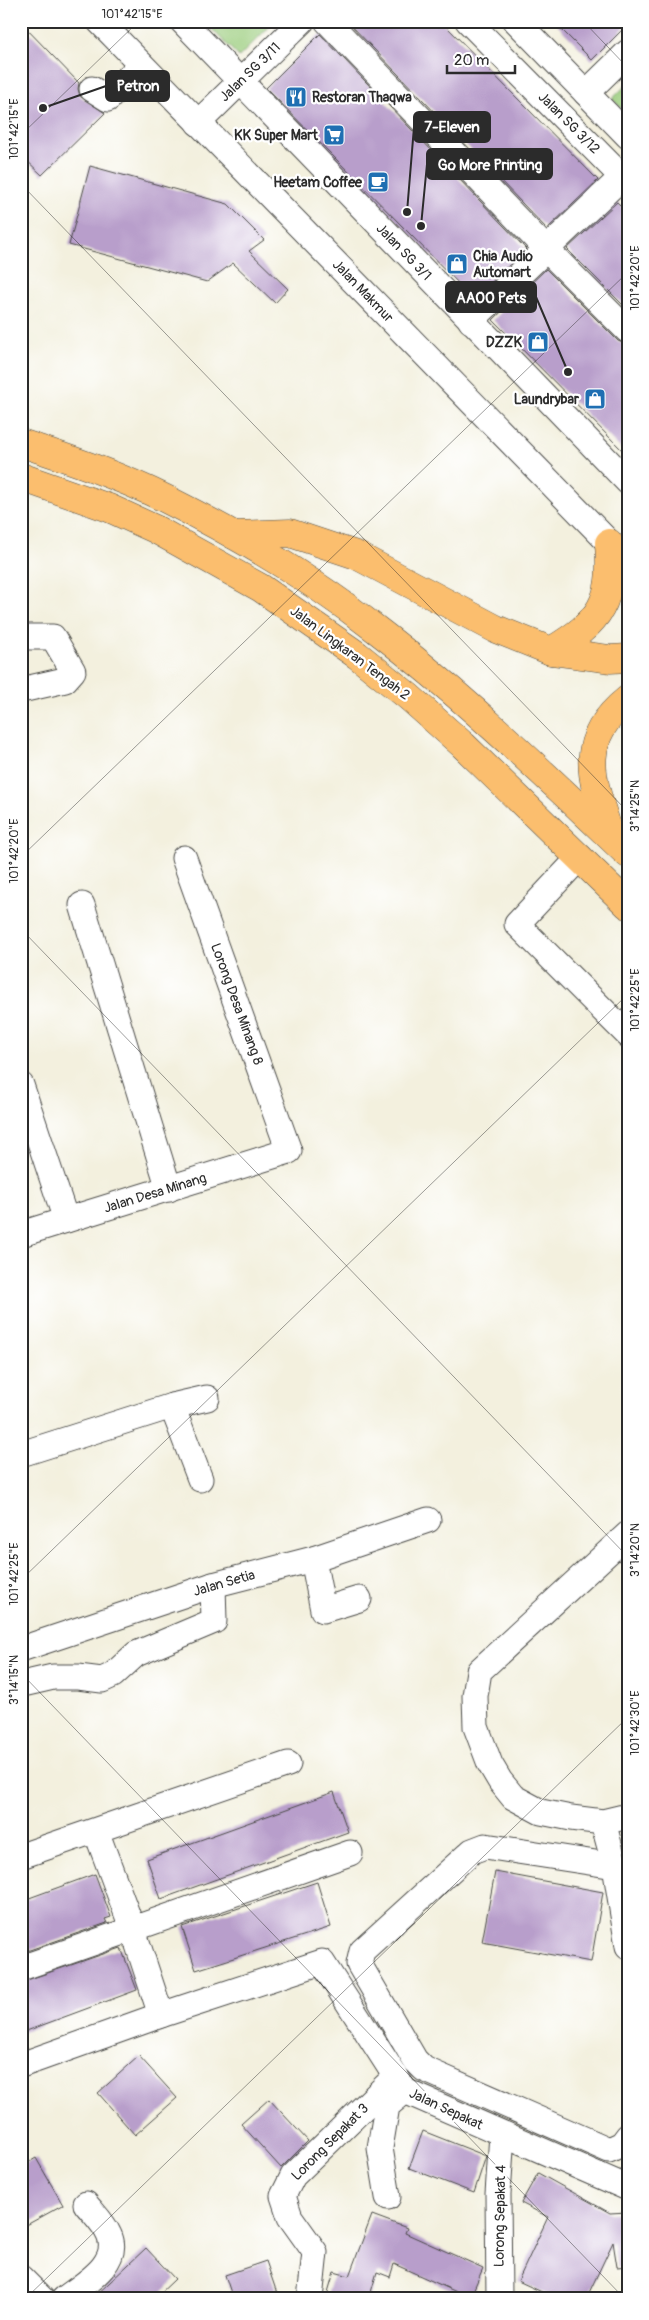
<svg xmlns="http://www.w3.org/2000/svg" width="649" height="2320" viewBox="0 0 649 2320" font-family="Pangolin,sans-serif">
<style>
.green{fill:#9acc7c;stroke:#627c54}
.building{fill:#b89ecb}
.lines{fill:none;stroke-linecap:round;stroke-linejoin:round}
.minor-casing{stroke:#494946;stroke-width:27}
.highway-casing{stroke:#494946;stroke-width:29}
.minor{stroke:#fff;stroke-width:25}
.highway{stroke:#fbbe6e;stroke-width:28}
.ticks{fill:none;stroke:#2b2b2b;stroke-width:1;stroke-opacity:0.45}
.labels{text-anchor:middle;dominant-baseline:central;stroke-width:4.5;stroke-linejoin:round;paint-order:stroke}
.street-label{font-size:14px;fill:#2b2b2b;stroke:#fff}
.poi-label{font-size:14px;font-weight:bold;fill:#2b2b2b;stroke:#fff;text-anchor:end}
.leader{fill:none;stroke:#2b2b2b;stroke-width:2}
.callout-dot{fill:#2b2b2b;stroke:#fff;stroke-width:2}
.callout{fill:#2b2b2b;stroke:#2b2b2b;stroke-width:2}
.callout-label{font-size:15px;text-anchor:middle;font-weight:bold;fill:#fff}
.neatline{fill:none;stroke:#2b2b2b;stroke-width:2}
.ticks-label{font-size:12px;text-anchor:middle;fill:#2b2b2b}
</style>
<rect width="100%" height="100%" fill="#fff"/>
<filter id="ink" filterUnits="userSpaceOnUse"><feTurbulence type="fractalNoise" baseFrequency=".02" numOctaves="2"/><feDisplacementMap in="SourceGraphic" scale="10" xChannelSelector="R" yChannelSelector="G"/><feConvolveMatrix kernelMatrix="1 2 1 2 8 2 1 2 1" color-interpolation-filters="sRGB"/></filter>
<filter id="wash" filterUnits="userSpaceOnUse"><feTurbulence type="fractalNoise" baseFrequency=".0096" numOctaves="4" result="noise"/><feDisplacementMap in="SourceGraphic" scale="20" xChannelSelector="R" yChannelSelector="G"/><feGaussianBlur stdDeviation="1.12" result="paint"/><feColorMatrix in="noise" values="0 0 0 0 0 0 0 0 0 0 0 0 0 0 0 0 0 1.4 0 .05"/><feComposite in="paint" operator="in"/></filter>
<g filter="url(#wash)">
<rect width="100%" height="100%" fill="#f3f0de"/>
<g class="green">
<path d="M204,21H275L239,57Z"/>
<path d="M628,83V115L612,99Z"/>
</g>
<g id="blocks">
<g class="building">
<path d="M347,21H441L598,180L547,229Z"/>
<path d="M553,21H628V24L592,60Z"/>
<path d="M21,23L79,83L78,89L80,96L105,113L42,175L21,155Z"/>
<path d="M320,34L526,249L474,299L266,88Z"/>
<path d="M90,166L228,204L264,240L249,251L288,289L275,303L233,263L207,282L69,245Z"/>
<path d="M617,202L628,213V310L567,249Z"/>
<path d="M546,269L618,341L628,345V456L493,320Z"/>
<path d="M334,1792L348,1832L161,1899L147,1859Z"/>
<path d="M495,1872L603,1892L591,1962L482,1942Z"/>
<path d="M95,1874L111,1917L105,1919L107,1923L21,1953V1901Z"/>
<path d="M317,1882L331,1927L196,1970L182,1927Z"/>
<path d="M121,1948L137,1990L21,2033V1982Z"/>
<path d="M139,2056L177,2098L135,2135L98,2093Z"/>
<path d="M269,2099L308,2141L281,2168L241,2124Z"/>
<path d="M423,2131L486,2156L474,2193L409,2168Z"/>
<path d="M36,2158L63,2205L21,2228V2167Z"/>
<path d="M538,2173L610,2213L628,2212V2266L617,2267L613,2242L586,2299H557L518,2281L548,2217L521,2203Z"/>
<path d="M372,2215L407,2228L405,2233L483,2268L470,2298L394,2264L390,2277L377,2272L369,2299H326L334,2272L349,2276Z"/>
<path d="M146,2248L175,2279L154,2299H92Z"/>
<path d="M266,2261L279,2299H233L225,2275Z"/>
</g>
</g>
</g>
<g filter="url(#ink)">
<use href="#blocks" fill-opacity="0" stroke="#494946" stroke-width="1"/>
<g class="lines">
<g class="minor-casing">
<g id="minor">
<path d="M99,21L628,562"/>
<path d="M182,21L628,482"/>
<path d="M327,21L546,249L628,331"/>
<path d="M468,21L628,183"/>
<path d="M516,21L628,136"/>
<path d="M92,89L108,99L141,64"/>
<path d="M586,93L628,52"/>
<path d="M198,123L302,21"/>
<path d="M471,321L622,177"/>
<path d="M21,637H53L73,671L65,680L21,690"/>
<path d="M580,857L517,924L628,1035"/>
<path d="M82,905L169,1189"/>
<path d="M21,1085L66,1220"/>
<path d="M21,1234L289,1151L184,858"/>
<path d="M172,1406L200,1479"/>
<path d="M21,1454L172,1406L207,1398"/>
<path d="M628,1534L479,1671L475,1696L476,1727L490,1764L500,1781L513,1797L541,1812L571,1818L603,1822L628,1816"/>
<path d="M313,1559L323,1610L359,1599"/>
<path d="M21,1649L213,1585L313,1559L428,1520"/>
<path d="M27,1683L53,1677H78L102,1680L113,1675L136,1654L214,1621L213,1585"/>
<path d="M603,1822L615,1866L628,1946"/>
<path d="M96,1831L133,1930L161,2015"/>
<path d="M21,1856L288,1764"/>
<path d="M615,1866L485,1846L472,1851L362,1951L359,1964L415,2060L424,2069L609,2150L622,2144L628,2136"/>
<path d="M21,1968L350,1853"/>
<path d="M21,2065L161,2015L322,1962L405,2091L628,2188"/>
<path d="M388,2197L380,2148L387,2106L405,2091"/>
<path d="M21,2278L42,2299"/>
<path d="M64,2299C82,2285 122,2263 109,2235C104,2223 94,2214 86,2204"/>
<path d="M310,2299L315,2252L290,2217L283,2196L293,2176L396,2076"/>
<path d="M499,2299L498,2194L502,2134"/>
</g>
</g>
<g class="highway-casing">
<g id="highway">
<path d="M21,443C70,459 120,476 166,499C240,536 312,579 377,630C466,698 547,777 628,854"/>
<path d="M21,477L109,508L155,529L261,588L357,655L409,697L463,745L628,905"/>
<path d="M234,535L290,533L356,555L496,629L551,651L610,659L628,658"/>
<path d="M551,651C601,621 614,602 609,543"/>
<path d="M610,835C592,780 575,741 628,699"/>
</g>
</g>
<use href="#minor" class="minor"/>
<use href="#highway" class="highway"/>
</g>
</g>
<path class="ticks" d="M583,21L628,68M21,135L139,21M21,184L628,812M21,857L628,272M21,929L628,1557M21,1580L628,994M21,1673L625,2299M25,2299L628,1717"/>
<defs>
<g id="restaurant-square" transform="scale(1.125)"><rect x="-9" y="-9" width="18" height="18" rx="4" fill="#1f6fb2" stroke="#fff"/><path d="M-5-6h1v4h1v-4h1v4h1v-4h1v5L-1.5 .5V6h-2V.5L-5-1ZM5-6V6H3V1.5H1.5Q1.5-4 5-6Z" fill="#fff"/></g>
<g id="supermarket-square" transform="scale(1.125)"><rect x="-9" y="-9" width="18" height="18" rx="4" fill="#1f6fb2" stroke="#fff"/><path d="M-6-5.5h2.5l.6 2H6L4.5 2H-2.5L-4.4-4H-6ZM-1.5 3.2a1.3 1.3 0 1 0 .1 0ZM3 3.2a1.3 1.3 0 1 0 .1 0Z" fill="#fff"/></g>
<g id="cafe-square" transform="scale(1.125)"><rect x="-9" y="-9" width="18" height="18" rx="4" fill="#1f6fb2" stroke="#fff"/><path d="M-5.5-4.5H6V0H3Q3 3.5 0 3.5H-2.5Q-5.5 3.5-5.5 0ZM3-3.2v2h1.7v-2ZM-6 4.5H4V6H-6Z" fill="#fff"/></g>
<g id="shop-square" transform="scale(1.125)"><rect x="-9" y="-9" width="18" height="18" rx="4" fill="#1f6fb2" stroke="#fff"/><path d="M-5-2.5h2.3a2.7 3.5 0 0 1 5.4 0H5L5.5 6h-11ZM-1.5-2.5h3a1.5 2.3 0 0 0-3 0Z" fill="#fff"/></g>
</defs>
<g fill-rule="evenodd">
<use href="#restaurant-square" x="296" y="97"/>
<use href="#supermarket-square" x="334" y="135"/>
<use href="#cafe-square" x="378" y="182"/>
<use href="#shop-square" x="457" y="264"/>
<use href="#shop-square" x="538" y="342"/>
<use href="#shop-square" x="595" y="399"/>
</g>
<g class="labels">
<g class="street-label">
<text transform="translate(250 72) rotate(-44)">Jalan SG 3/11</text>
<text transform="translate(569 123) rotate(45)">Jalan SG 3/12</text>
<text transform="translate(404 252) rotate(46)">Jalan SG 3/1</text>
<text transform="translate(363 291) rotate(46)">Jalan Makmur</text>
<text transform="translate(350 653) rotate(37)">Jalan Lingkaran Tengah 2</text>
<text transform="translate(237 1004) rotate(70)">Lorong Desa Minang 8</text>
<text transform="translate(155 1193) rotate(-17)">Jalan Desa Minang</text>
<text transform="translate(224 1583) rotate(-16)">Jalan Setia</text>
<text transform="translate(446 2109) rotate(25)">Jalan Sepakat</text>
<text transform="translate(330 2142) rotate(-45)">Lorong Sepakat 3</text>
<text transform="translate(500 2216) rotate(-89)">Lorong Sepakat 4</text>
</g>
<g class="poi-label">
<text x="312" y="97" text-anchor="start">Restoran Thaqwa</text>
<text x="318" y="135">KK Super Mart</text>
<text x="362" y="182">Heetam Coffee</text>
<text x="473" y="256" text-anchor="start">Chia Audio<tspan x="473" dy="16">Automart</tspan></text>
<text x="522" y="342">DZZK</text>
<text x="579" y="399">Laundrybar</text>
</g>
</g>
<path class="leader" d="M43 108L106 86M407 212L414 127M421 226L427 164M568 372L536 297"/>
<g class="callout-dot">
<circle cx="43" cy="108" r="5"/>
<circle cx="407" cy="212" r="5"/>
<circle cx="421" cy="226" r="5"/>
<circle cx="568" cy="372" r="5"/>
</g>
<g class="callout">
<rect x="106" y="71" width="63" height="30" rx="5"/>
<rect x="414" y="112" width="76" height="30" rx="5"/>
<rect x="427" y="149" width="125" height="30" rx="5"/>
<rect x="446" y="282" width="90" height="30" rx="5"/>
</g>
<g class="callout-label">
<text x="138" y="91">Petron</text>
<text x="452" y="132">7-Eleven</text>
<text x="490" y="170">Go More Printing</text>
<text x="491" y="303">AAOO Pets</text>
</g>
<rect width="649" height="2320" fill="none" stroke="#fff" stroke-width="55"/>
<path d="M447 65v8h68v-8" fill="none" stroke="#2b2b2b" stroke-width="2.5"/>
<text x="454" y="65" font-size="15" fill="#2b2b2b" stroke="#ffffff" stroke-width="4" paint-order="stroke">20 m</text>
<rect x="28" y="28" width="594" height="2264" class="neatline"/>
<g class="ticks-label">
<text x="132" y="18">101°42'15"E</text>
<text transform="translate(14 129) rotate(-90)" y="4">101°42'15"E</text>
<text transform="translate(635 278) rotate(-90)" y="4">101°42'20"E</text>
<text transform="translate(635 806) rotate(-90)" y="4">3°14'25"N</text>
<text transform="translate(14 851) rotate(-90)" y="4">101°42'20"E</text>
<text transform="translate(635 1000) rotate(-90)" y="4">101°42'25"E</text>
<text transform="translate(635 1550) rotate(-90)" y="4">3°14'20"N</text>
<text transform="translate(14 1574) rotate(-90)" y="4">101°42'25"E</text>
<text transform="translate(14 1680) rotate(-90)" y="4">3°14'15"N</text>
<text transform="translate(635 1723) rotate(-90)" y="4">101°42'30"E</text>
</g>
</svg>
